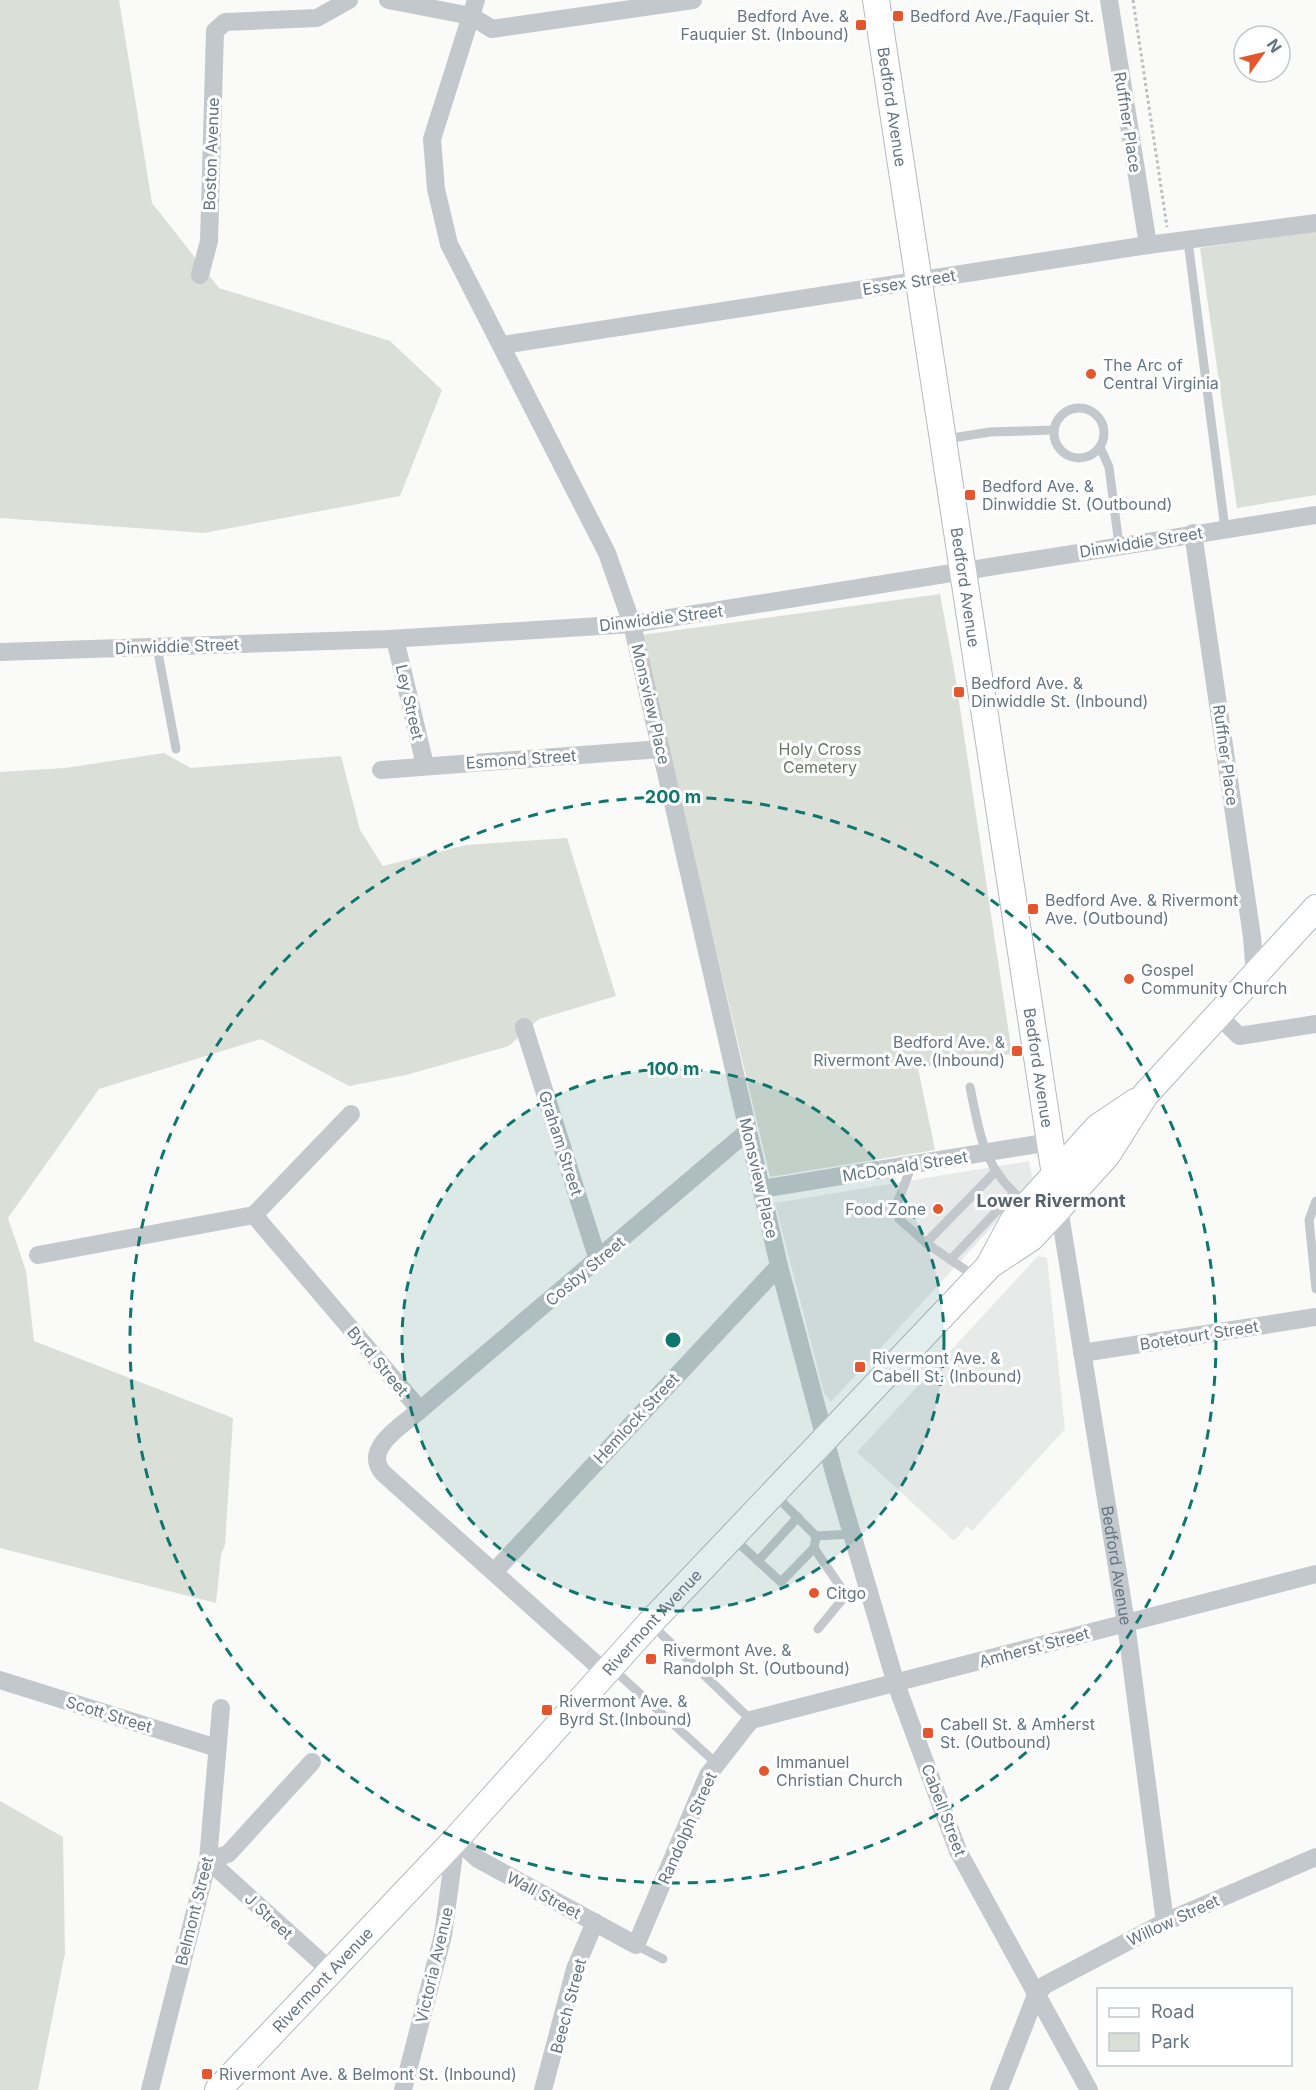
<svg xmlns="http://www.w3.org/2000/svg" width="1316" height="2090" viewBox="0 0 1316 2090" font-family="Inter,sans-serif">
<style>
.built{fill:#e8e9e9}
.green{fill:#dadfd7}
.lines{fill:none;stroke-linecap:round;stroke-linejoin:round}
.secondary-casing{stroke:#b3babf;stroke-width:28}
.path{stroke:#bbbfc2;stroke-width:3;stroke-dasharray:3 3;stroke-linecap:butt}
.lane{stroke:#c3c8cc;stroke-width:9}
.street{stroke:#c3c8cc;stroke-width:18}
.secondary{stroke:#fff;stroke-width:26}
.ring{fill:none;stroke:#0f766e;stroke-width:3;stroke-dasharray:10 8}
.poi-dot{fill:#e4572e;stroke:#fff;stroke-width:2}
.labels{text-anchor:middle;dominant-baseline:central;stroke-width:6;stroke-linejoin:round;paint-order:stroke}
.poi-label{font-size:16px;fill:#657683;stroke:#fff;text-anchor:start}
.street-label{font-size:16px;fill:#657683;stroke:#fff}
.park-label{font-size:16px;fill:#687a64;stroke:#fff}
.neighbourhood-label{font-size:18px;font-weight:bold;fill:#57646e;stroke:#fff}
.centre{fill:#0f766e;stroke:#fff;stroke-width:3}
.ring-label{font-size:18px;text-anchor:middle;font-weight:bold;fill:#0f766e;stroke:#fff;stroke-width:6;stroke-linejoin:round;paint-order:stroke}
</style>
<rect width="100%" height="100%" fill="#fafaf8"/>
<g class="built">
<path d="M1029,1161L1033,1182L831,1402L824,1393L775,1203Z"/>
<path d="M1038,1256L1047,1258L1065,1429L972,1531L967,1526L954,1541L857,1452Z"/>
</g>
<g class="green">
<path d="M0,0H119L152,203L219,288L390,341L442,390L400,496L204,533L0,518Z"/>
<path d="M1316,231V495L1237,508L1200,248Z"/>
<path d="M940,594L955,675L1012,1054L918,1068L935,1150L770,1177L641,635Z"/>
<path d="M164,753L191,768L341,756L360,830L383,866L466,845L567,838L616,996L539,1019L509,1046L406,1075L349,1086L261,1039L99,1089L8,1218L26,1271L34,1341L233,1418L225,1545L221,1555L216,1603L0,1548V772L65,768Z"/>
<path d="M0,1801L63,1837L65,1953L38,2090H0Z"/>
</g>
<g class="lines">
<g class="secondary-casing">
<g id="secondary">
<path id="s2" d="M876,0L1055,1175"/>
<path d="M991,1262L1013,1221L1098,1127L1135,1102"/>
<path id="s3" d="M218,2090L456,1839L650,1623L990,1265L1031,1238L1059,1208L1107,1155L1145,1095L1316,908"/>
</g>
</g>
<path class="path" d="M1133,0L1167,227"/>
<g class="lane">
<path d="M1188,241L1225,529"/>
<circle cx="1079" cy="433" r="25"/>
<path d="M946,439L990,432L1054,430"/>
<path d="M1100,447L1109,467L1119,545"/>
<path d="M157,647L176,749"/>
<path d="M970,1087C980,1135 984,1171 1026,1203"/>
<path d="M912,1165L898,1201L899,1219L926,1243L976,1277"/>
<path d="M1316,1201L1309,1220L1316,1289"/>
<path d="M926,1243L995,1172"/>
<path d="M951,1259L1014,1193"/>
<path d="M816,1536L852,1534"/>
<path d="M734,1539L781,1582L814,1548L816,1536L775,1495"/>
<path d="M814,1548L846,1595L868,1589"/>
<path d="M758,1561L798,1517"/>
<path d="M651,1624L751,1720"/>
<path d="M818,1629L846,1595"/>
<path d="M613,1669L717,1764"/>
<path d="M636,1945L663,1959"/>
</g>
<g class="street">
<path d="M388,0L471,16L492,29L693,0"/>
<path d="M476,0L432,139L436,189L449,244L607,553L632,624L779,1266L835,1476L896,1684L958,1851L1089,2090"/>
<path d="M1109,0L1148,245"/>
<path d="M200,275L209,241L215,31L225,22L317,18L349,0"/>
<path d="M503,345L1148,245L1316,223"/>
<path d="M1193,533L1252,937L1255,976"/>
<path d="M395,639L425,765"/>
<path d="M0,652L389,639L632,624L1316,515"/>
<path d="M381,770L661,749"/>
<path d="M1219,1016L1239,1036L1316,1024"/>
<path d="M524,1027L598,1260"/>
<path d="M761,1189L1050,1142"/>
<path id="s1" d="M1059,1208L1126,1623L1165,1922"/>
<path d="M254,1215L420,1410"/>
<path d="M254,1215L351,1114"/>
<path d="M38,1255L254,1215"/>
<path d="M1082,1353L1316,1317"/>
<path d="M494,1572L779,1266"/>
<path d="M606,1673L383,1473C362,1448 403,1425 420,1410L748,1131"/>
<path d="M0,1680L217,1748"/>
<path d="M456,1839L478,1859L636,1945L708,1775L751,1720L1316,1574"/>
<path d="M208,1860L331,1971"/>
<path d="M208,1860L228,1854L312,1762"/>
<path d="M150,2090L208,1860L221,1708"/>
<path d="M403,2090L443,1935L456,1839"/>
<path d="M543,2090L575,1969L595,1922"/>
<path d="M999,2090L1036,1995L1045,1985L1165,1922L1316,1857"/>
</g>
<use href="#secondary" class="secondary"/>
</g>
<circle cx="673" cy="1340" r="271" fill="#0f766e" fill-opacity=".12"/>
<g class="ring">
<circle cx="673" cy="1340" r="271"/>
<circle cx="673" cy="1340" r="543"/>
</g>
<g class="poi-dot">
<rect x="892" y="10" width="12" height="12" rx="3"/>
<rect x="855" y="19" width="12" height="12" rx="3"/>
<circle cx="1091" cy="374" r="6"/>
<rect x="964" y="489" width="12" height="12" rx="3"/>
<rect x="953" y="686" width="12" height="12" rx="3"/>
<rect x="1027" y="903" width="12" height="12" rx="3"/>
<circle cx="1129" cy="979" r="6"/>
<rect x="1011" y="1045" width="12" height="12" rx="3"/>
<circle cx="938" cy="1209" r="6"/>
<rect x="854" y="1361" width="12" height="12" rx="3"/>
<circle cx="814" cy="1593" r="6"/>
<rect x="645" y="1653" width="12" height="12" rx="3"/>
<rect x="541" y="1704" width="12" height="12" rx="3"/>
<rect x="922" y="1727" width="12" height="12" rx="3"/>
<circle cx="764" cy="1771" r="6"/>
<rect x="201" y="2068" width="12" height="12" rx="3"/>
</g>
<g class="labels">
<g class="poi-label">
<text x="849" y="16" text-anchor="end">Bedford Ave. &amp;<tspan x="849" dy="18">Fauquier St. (Inbound)</tspan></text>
<text x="910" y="16">Bedford Ave./Faquier St.</text>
<text x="1103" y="365">The Arc of<tspan x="1103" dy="18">Central Virginia</tspan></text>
<text x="982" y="486">Bedford Ave. &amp;<tspan x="982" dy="18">Dinwiddie St. (Outbound)</tspan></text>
<text x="971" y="683">Bedford Ave. &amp;<tspan x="971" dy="18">Dinwiddle St. (Inbound)</tspan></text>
<text x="1045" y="900">Bedford Ave. &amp; Rivermont<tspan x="1045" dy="18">Ave. (Outbound)</tspan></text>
<text x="1141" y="970">Gospel<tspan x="1141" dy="18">Community Church</tspan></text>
<text x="1005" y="1042" text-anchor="end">Bedford Ave. &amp;<tspan x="1005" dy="18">Rivermont Ave. (Inbound)</tspan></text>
<text x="926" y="1209" text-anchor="end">Food Zone</text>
<text x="872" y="1358">Rivermont Ave. &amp;<tspan x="872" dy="18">Cabell St. (Inbound)</tspan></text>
<text x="826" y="1593">Citgo</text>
<text x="663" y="1650">Rivermont Ave. &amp;<tspan x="663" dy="18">Randolph St. (Outbound)</tspan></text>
<text x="559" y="1701">Rivermont Ave. &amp;<tspan x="559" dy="18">Byrd St.(Inbound)</tspan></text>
<text x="940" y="1724">Cabell St. &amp; Amherst<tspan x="940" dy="18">St. (Outbound)</tspan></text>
<text x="776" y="1762">Immanuel<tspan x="776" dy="18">Christian Church</tspan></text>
<text x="219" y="2074">Rivermont Ave. &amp; Belmont St. (Inbound)</text>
</g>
<g class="street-label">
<text stroke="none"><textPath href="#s2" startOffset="108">Bedford Avenue</textPath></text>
<text transform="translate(1128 122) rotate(81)">Ruffner Place</text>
<text transform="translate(211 154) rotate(-88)">Boston Avenue</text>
<text transform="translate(909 282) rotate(-9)">Essex Street</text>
<text transform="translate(1141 542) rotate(-9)">Dinwiddie Street</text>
<text stroke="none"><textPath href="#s2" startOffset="594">Bedford Avenue</textPath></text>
<text transform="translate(661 618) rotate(-7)">Dinwiddie Street</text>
<text transform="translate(177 646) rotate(-2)">Dinwiddie Street</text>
<text transform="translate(410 702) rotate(77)">Ley Street</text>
<text transform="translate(651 704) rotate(77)">Monsview Place</text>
<text transform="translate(1226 755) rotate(82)">Ruffner Place</text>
<text transform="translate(521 759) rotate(-4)">Esmond Street</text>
<text stroke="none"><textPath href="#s2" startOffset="1080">Bedford Avenue</textPath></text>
<text transform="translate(561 1143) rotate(72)">Graham Street</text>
<text transform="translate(905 1166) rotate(-9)">McDonald Street</text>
<text transform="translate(759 1178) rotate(77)">Monsview Place</text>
<text transform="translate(585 1271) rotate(-40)">Cosby Street</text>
<text transform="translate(1199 1335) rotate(-9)">Botetourt Street</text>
<text transform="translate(378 1361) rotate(50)">Byrd Street</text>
<text transform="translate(636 1418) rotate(-47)">Hemlock Street</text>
<text stroke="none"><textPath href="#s1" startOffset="362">Bedford Avenue</textPath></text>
<text stroke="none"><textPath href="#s3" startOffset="638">Rivermont Avenue</textPath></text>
<text transform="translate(1034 1647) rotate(-15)">Amherst Street</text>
<text transform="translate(109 1714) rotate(17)">Scott Street</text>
<text transform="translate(944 1810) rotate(69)">Cabell Street</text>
<text transform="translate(687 1828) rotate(-66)">Randolph Street</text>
<text transform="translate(544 1895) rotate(28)">Wall Street</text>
<text transform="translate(194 1911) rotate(-76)">Belmont Street</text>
<text transform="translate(269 1916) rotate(43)">J Street</text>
<text transform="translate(1173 1920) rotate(-25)">Willow Street</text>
<text transform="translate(434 1965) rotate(-77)">Victoria Avenue</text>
<text stroke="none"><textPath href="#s3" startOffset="152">Rivermont Avenue</textPath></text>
<text transform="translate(568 2006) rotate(-75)">Beech Street</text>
</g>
<g class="park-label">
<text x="820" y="749">Holy Cross<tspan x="820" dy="18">Cemetery</tspan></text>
</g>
<g class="neighbourhood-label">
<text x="1051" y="1200">Lower Rivermont</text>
</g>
</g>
<circle cx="673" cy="1340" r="9" class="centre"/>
<g class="ring-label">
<text x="673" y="803">200 m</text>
<text x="673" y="1075">100 m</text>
</g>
<rect x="1097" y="1988" width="195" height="78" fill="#ffffff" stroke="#c1c8cd" stroke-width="1.5"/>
<rect x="1109" y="2008" width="30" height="9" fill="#ffffff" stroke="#c1c8cd" stroke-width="1.5"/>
<text x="1151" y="2018" font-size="18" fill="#657683">Road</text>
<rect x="1109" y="2033" width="30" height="18" fill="#dadfd7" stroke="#c1c8cd" stroke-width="1.5"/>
<text x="1151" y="2048" font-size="18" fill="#657683">Park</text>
<g transform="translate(1262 54) rotate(56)"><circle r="28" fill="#ffffff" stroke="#c1c8cd" stroke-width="1.5"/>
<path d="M0-4.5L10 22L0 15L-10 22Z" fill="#e4572e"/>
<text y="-9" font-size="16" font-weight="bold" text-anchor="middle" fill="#657683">N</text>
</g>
</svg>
